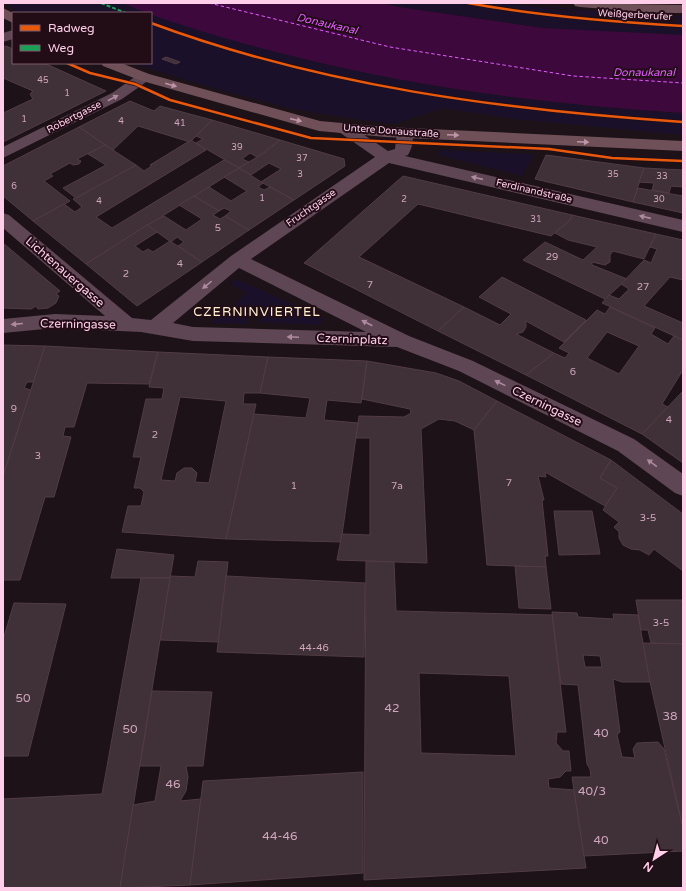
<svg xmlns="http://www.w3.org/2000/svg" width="686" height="891" viewBox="0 0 686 891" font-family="'Varela Round',sans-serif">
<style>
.green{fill:#1a1029}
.water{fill:#3d093c}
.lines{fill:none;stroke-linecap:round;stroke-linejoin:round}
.ferry{stroke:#e15cff;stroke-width:1;stroke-dasharray:3.5 2.5;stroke-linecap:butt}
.building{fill:#403038;stroke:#513c46;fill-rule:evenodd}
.street{fill:#5e4654;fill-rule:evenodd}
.primary{fill:#6f5058;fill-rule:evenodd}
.quiet{stroke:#1a9f57;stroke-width:2;stroke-dasharray:4 2;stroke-linecap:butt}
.cycleway-casing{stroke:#220d17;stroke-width:4}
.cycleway{stroke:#e8590c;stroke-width:2.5}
.oneway{fill:#be95a7}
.oneway2{fill:#ae8a9e}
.labels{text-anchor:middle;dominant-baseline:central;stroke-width:4;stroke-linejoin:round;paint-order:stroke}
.far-number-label{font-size:9px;fill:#cfa6bc}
.far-street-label{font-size:10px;fill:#ffcee8;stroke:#220d17}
.number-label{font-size:10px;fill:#cfa6bc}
.far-water-label{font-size:11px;font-style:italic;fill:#e15cff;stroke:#220d17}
.street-label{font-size:12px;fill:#ffcee8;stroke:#220d17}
.near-number-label{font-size:12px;fill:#cfa6bc}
.neighbourhood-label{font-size:13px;letter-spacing:1px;fill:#fff2d0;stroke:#220d17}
</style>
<rect width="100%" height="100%" fill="#1d1217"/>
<g class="green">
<path d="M4,3H122L147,13H20Z"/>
<path d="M380,3H505L574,12L575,16L675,23V20H683V38L543,28L399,7Z"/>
<path d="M511,3L648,16H683V19L672,18V22L576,15V11Z"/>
<path d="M151,14C323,73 502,103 683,113V135L514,119L443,108L394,124L361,120L292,109L199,84L131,63H151Z"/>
<path d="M440,150L532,154L533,156L522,176L438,155Z"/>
<path d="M236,279L323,318L319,325L258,322L267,310L233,306L246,293L230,284Z"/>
<path d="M221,314H246L249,324L211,323Z"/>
</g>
<path class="water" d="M122,3H380L399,7L543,28L683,35V113C550,105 418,88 288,55C232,41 175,25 122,3Z"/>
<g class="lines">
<path class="ferry" d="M209,3L390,47L573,76L683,83"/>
</g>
<g class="building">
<path d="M6,46L13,49V63H44L106,91L3,142V113L33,99L30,94L33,91L3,78V47Z"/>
<path d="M166,57L180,62L176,64L162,59Z"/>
<path d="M130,101L154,111L160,106L212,120L190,142L138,126L113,150L79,127Z"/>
<path d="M212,120L280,140L257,157L250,153L242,159L249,162L239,168L196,143L203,139L196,136Z"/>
<path d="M79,127L105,145L77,159L81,161L79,164L73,165L70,163L50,174L53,176L44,181L70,201L33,221L3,196V166Z"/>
<path d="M191,140L206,150L96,217L112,228L224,160L239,168L86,264L33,221L64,204L75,212L82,207L73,199L136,165L144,171L152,166L150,165Z"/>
<path d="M280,140L344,159L345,166L294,200L261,182L281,169L269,163L251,175L239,168L267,151Z"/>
<path d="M105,145L136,165L76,198L63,188L106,165L88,154Z"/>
<path d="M546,155L644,168L633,202L535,179Z"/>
<path d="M239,168L263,183L258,187L264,190L270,187L294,200L249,230L225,216L231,211L224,208L219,211L194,196L209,187L231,201L247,191L224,177Z"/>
<path d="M644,168L683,170V187L671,186L669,193L652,190L654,183L639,182Z"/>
<path d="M403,176L572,215L570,220L551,236L418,204L359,257L464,307L438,331L304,263Z"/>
<path d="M638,188L683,196V213L633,202Z"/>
<path d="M194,196L219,211L213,215L220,219L225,216L249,230L202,262L178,246L184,242L177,237L171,242L147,225L164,216L186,230L202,219L179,205Z"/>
<path d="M572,215L656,234L644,259L613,251L610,255V262L605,265L592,262V265L627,279L605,299L523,260L545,242L583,260L597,247L568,240L555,233L570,220Z"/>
<path d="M147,225L157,232L135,246L143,252L148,249L153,252L170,241L202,262L137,306L86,264Z"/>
<path d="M656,234L683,240V280L670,277L644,306L683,323V340L602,303L609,295L619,299L629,289L621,284L644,260L651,263L657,249L650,247Z"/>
<path d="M3,243L60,291L56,294L59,296L56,303L48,308L38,309L36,306L31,309L3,308Z"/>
<path d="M502,277L586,320L564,342L526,321V327L523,332L516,334L554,353L526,375L438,331L464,307L500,325L511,314L479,297Z"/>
<path d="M610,307L655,328L651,334L668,344L674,336L683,340V370L662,404L668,407L642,434L526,375L554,353L565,358L569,353L559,348L597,310L605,314ZM607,332L639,346L619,374L587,358Z"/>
<path d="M3,345L45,346L34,382H27L24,388L31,390L3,476Z"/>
<path d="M45,346L158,352L149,384L87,383L74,427H65L63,436L71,437L54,497H45L20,580H3V476Z"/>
<path d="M158,352L268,357L260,393H244L243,404H256L226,539L122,532L128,506H141L144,492L140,488H134L141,457H133L146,399H162L164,388L149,387ZM180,397L226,401L209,483L195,482L197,473L192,468H184L177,473L175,481L161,480Z"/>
<path d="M268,357L367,361L361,403L327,400L324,420L358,423L341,542L226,539L254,414L306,418L310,398L260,393Z"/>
<path d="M367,361L436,373L459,381L497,401L474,430L455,421L439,419L421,429L427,563L337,560L342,534L370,535V438H356L359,416L404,417L411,413L410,409L362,399Z"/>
<path d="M683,391V463L642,434Z"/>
<path d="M497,401L611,460L600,478L617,488L605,506L545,472L546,477L538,476L544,500H542L548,556H545L546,567L487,565L474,430Z"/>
<path d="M611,460L683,514V571L654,549L649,555L640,550L631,549L623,545L619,538V532L614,527L619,522L603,510L617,488L600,478Z"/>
<path d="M554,511H592L600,554L559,555Z"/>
<path d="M117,549L174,555L170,578H111Z"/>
<path d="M198,561L228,562L219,642L160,640L170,576L195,577Z"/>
<path d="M366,561L394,562L396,611L552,615L566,732H557L556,743L563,751H569L571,771H566L560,777L548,779L549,788L574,790L586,868L364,880ZM419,673L509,676L516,756L421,753Z"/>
<path d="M515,566L546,567L551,609L519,608Z"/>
<path d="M226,576L365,583L364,657L217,652Z"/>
<path d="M141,578H170L120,888H3V799L102,794Z"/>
<path d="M636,600H683V644L651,643L648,630H641Z"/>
<path d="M14,603L66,604L28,756H3V640Z"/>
<path d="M552,612L577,613L578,617L614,619L613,614L638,615L650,682H622L613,679L620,732L617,735L622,757L635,758L633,749L637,743L658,742L664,749L683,828V851L584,856L572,777H591L590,769L587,764L578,685L561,684ZM583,655L600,656L602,667H585Z"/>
<path d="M643,643L683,644V828L650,682Z"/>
<path d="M152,691L212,692L203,766H186L188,777L186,791L180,801L201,799L190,885L120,888L133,805L155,801L161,766H140Z"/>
<path d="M363,772V873L190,885L203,781Z"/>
</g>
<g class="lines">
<g class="street">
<path d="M13,30V39L3,42V33Z"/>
<path d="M144,73L149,74L151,77L149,80L122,99L3,158V147L112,93L139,74Z"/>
<path d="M345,124L351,126L388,151L395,149L397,133L399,130H411C415,137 412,149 408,155L405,156L683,220V232L389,163L251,259L409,336L473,361L634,439L683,474V496L675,493L618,451L459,371L397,347L193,341L141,332L55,328L3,333V319L55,314L105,316L3,228V213L9,215L132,318L151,320L231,256L375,157L339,132L337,129L339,126ZM239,268L366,332L193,327L173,323Z"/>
</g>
<g class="primary">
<path d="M573,3L683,5V13H655L580,7L575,6Z"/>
<path d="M3,8L13,13V23L3,18Z"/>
<path d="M101,63H121L149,74L320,121L386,127L683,141V151L386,137L319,131L139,80L103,66Z"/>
</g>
<path class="quiet" d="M101,3L126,13"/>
<g class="cycleway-casing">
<g id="cycleway">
<path d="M468,3C539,16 611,22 683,26"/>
<path d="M151,23C320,86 504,110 683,122"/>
<path d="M67,63L90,73L135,84L170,100L311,138L549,149L612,158L683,161"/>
</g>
</g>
<use href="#cycleway" class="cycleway"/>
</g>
<defs><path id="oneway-solid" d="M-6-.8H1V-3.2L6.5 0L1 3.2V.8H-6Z"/></defs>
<g class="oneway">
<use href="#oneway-solid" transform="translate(171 85) rotate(16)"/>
<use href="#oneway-solid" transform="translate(296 120) rotate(13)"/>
<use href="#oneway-solid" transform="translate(453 135) rotate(3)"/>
<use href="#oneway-solid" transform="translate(583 142) rotate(3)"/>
</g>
<g class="oneway2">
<use href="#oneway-solid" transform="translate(113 98) rotate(-28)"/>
<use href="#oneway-solid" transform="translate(477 178) rotate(-167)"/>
<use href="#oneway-solid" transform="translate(645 217) rotate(-167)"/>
<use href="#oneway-solid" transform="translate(207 285) rotate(141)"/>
<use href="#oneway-solid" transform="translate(367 323) rotate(-153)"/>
<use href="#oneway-solid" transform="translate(17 324) rotate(175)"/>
<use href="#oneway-solid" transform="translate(293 337) rotate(-178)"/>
<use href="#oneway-solid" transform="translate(500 383) rotate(-154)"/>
<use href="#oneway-solid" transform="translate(652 463) rotate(-144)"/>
</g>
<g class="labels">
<g class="far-number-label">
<text x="43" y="80">45</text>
<text x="67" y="93">1</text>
<text x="24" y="119">1</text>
<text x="121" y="121">4</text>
<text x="180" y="123">41</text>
<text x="237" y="147">39</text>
<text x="302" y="158">37</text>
<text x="300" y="174">3</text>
<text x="613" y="174">35</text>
<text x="662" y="176">33</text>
<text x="14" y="186">6</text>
<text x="262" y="198">1</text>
<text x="404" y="199">2</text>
<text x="659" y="199">30</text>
<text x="99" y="201">4</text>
<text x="536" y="219">31</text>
</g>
<g class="far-street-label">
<text transform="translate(635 15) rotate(3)">Weißgerberufer</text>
<text transform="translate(74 117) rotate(-27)">Robertgasse</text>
<text transform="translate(391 131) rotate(4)">Untere Donaustraße</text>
<text transform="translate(534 191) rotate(13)">Ferdinandstraße</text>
<text transform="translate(311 208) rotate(-35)">Fruchtgasse</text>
</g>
<g class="number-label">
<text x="218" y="228">5</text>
<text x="552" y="257">29</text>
<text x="180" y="264">4</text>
<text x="126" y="274">2</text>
<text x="370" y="285">7</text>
<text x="643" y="287">27</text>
<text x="573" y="372">6</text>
<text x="14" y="409">9</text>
<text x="669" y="420">4</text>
<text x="155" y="435">2</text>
<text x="38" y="456">3</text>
<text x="509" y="483">7</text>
<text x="294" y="486">1</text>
<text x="397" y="486">7a</text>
<text x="648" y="518">3-5</text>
<text x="661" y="623">3-5</text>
<text x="314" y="648">44-46</text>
</g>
<g class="far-water-label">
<text transform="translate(327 24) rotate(13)">Donaukanal</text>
<text x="644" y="72">Donaukanal</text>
</g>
<g class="street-label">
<text transform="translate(65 272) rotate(41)">Lichtenauergasse</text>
<text transform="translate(78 324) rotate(1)">Czerningasse</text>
<text transform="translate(352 339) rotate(2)">Czerninplatz</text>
<text transform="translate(547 406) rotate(26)">Czerningasse</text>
</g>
<g class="near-number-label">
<text x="23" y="698">50</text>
<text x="392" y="708">42</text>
<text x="670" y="716">38</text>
<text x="130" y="729">50</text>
<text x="601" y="733">40</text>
<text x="173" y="784">46</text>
<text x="592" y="791">40/3</text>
<text x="280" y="836">44-46</text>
<text x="601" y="840">40</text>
</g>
<g class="neighbourhood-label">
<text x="257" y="312">CZERNINVIERTEL</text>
</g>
</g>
<rect width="686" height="891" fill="none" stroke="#ffcee8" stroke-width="8"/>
<rect x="12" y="12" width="140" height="52" fill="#220d17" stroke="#7a5a6b"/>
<rect x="20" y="25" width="20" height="6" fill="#e8590c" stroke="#7a5a6b"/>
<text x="48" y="32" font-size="12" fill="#ffcee8">Radweg</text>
<rect x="20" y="45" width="20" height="6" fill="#1a9f57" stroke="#7a5a6b"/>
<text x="48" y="52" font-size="12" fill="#ffcee8">Weg</text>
<g transform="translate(654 859) rotate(216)" stroke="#220d17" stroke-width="3" paint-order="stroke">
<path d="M0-3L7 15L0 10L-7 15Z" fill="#ffcee8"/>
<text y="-6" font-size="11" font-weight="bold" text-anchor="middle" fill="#ffcee8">N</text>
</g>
</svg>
